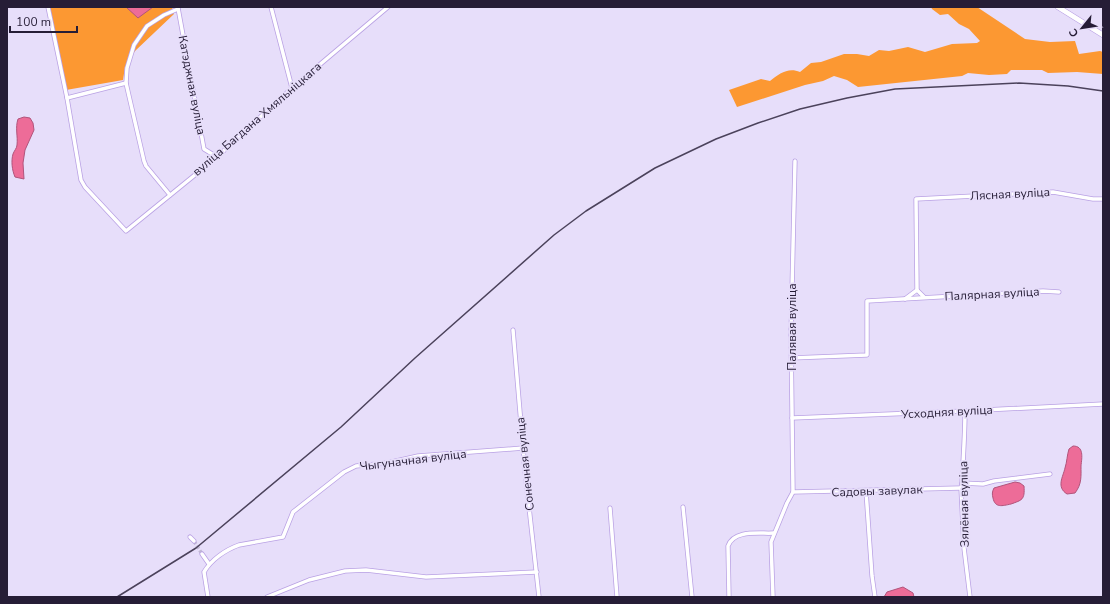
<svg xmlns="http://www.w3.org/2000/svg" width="1110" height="604" viewBox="0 0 1110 604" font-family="'Nunito Sans',sans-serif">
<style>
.green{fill:#fc9832}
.water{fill:#ed6c98;stroke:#b1547b}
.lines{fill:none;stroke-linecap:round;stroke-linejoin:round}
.street-tunnel{stroke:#c0b7d3;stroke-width:3.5;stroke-dasharray:3.5 2;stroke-linecap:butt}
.street-casing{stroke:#b9a1e4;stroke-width:5}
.secondary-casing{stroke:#b9a1e4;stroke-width:6}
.street{stroke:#fff;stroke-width:3.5}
.secondary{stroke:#fff;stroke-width:5}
.rail{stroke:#4b425b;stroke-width:1.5}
.labels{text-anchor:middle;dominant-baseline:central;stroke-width:3.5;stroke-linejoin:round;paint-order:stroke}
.street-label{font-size:12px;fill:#261d36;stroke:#e7defa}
</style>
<rect width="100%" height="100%" fill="#e7defa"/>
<g class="green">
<path d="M50,7H172L174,14L135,51L125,67L123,80L66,90Z"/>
<path d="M931,7H977L1025,39L1050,42L1075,41L1079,54L1100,51L1103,52V74L1077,72L1048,73L1042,70H1011L1007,74L989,75L968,73L962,76L858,87L847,80L834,76L823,81L805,85L737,107L729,90L761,79L770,81C779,74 788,67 800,72L811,63L821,62L844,54H857L869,56L879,50L889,51L908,47L925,52L952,44L977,43L980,41L969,29L959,24L948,14L940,15L932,9Z"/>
</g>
<g class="water">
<path d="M126,7H153L138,18Z"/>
<path d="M24,117L30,118L33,123L34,130L25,150L23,163L24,179L15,177C12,170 11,161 13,154C14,151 17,148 17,145C18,136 15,128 18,119Z"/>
<path d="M1073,446C1084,446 1082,457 1081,466C1081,476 1082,484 1075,493L1067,494C1056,487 1063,477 1065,468C1067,462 1067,455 1069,449Z"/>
<path d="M1015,482L1020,483L1024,486C1025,500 1022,500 1011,504C1002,506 995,508 993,498C992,494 992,492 994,488Z"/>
<path d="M903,587L913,593L914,597H884L887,592Z"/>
</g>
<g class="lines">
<path class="street-tunnel" d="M194,541L202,554"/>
<g class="street-casing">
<g id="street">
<path d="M48,7L67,98L81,180L85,187L126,231L217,157L292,88L388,7"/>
<path d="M271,7L292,88"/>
<path d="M178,8L204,149L217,157"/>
<path d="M67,98L126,83"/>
<path d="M170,195L146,166L144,161L126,83L127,68L134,45L147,26L164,15L178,9"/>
<path d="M924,297L917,290L916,199L1053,192L1093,199H1103"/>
<path d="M905,299L917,290"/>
<path d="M513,330L525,471L539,597"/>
<path d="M791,358L867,355V301L1043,291L1059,292"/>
<path d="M965,411C965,435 963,459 962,483L961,488L964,548L970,597"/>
<path d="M792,418L965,411L1103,404"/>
<path d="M962,483L983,484L994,481L1050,474"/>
<path d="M866,491L872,576L875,597"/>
<path d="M793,492L961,488"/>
<path d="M683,507L692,597"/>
<path d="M610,508L617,597"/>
<path d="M190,537L194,541"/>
<path d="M202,554L209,564"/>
<path d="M208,597L204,572C211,560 225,550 239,545L283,537L293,512L344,472L356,466L387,463L418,456L523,448"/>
<path d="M267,597L309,580L345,571L366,570L426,577L537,572"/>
<path d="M729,597L728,546C734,529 760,534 774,533"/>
<path d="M773,597L771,542L787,503L793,492L791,333L795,161"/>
</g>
</g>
<g class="secondary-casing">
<path id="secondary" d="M1058,7L1103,35"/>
</g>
<use href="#street" class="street"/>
<use href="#secondary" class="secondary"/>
<path class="rail" d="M117,597L196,548L341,427L415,358L554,235L586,211L655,168L716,139L758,123L800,109L847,98L895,89L1019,83L1068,86L1103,91"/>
</g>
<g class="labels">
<g class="street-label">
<text transform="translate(192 85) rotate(79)">Катэджная вуліца</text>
<text transform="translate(257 119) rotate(-41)">вуліца Багдана Хмяльніцкага</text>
<text transform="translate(1010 194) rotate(-3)">Лясная вуліца</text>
<text transform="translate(992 294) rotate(-3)">Палярная вуліца</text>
<text transform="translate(792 327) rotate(-90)">Палявая вуліца</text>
<text transform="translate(947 412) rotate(-3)">Усходняя вуліца</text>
<text transform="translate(413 460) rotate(-7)">Чыгуначная вуліца</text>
<text transform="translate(525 464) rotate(-96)">Сонечная вуліца</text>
<text transform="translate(877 491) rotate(-2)">Садовы завулак</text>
<text transform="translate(964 504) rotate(-91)">Зялёная вуліца</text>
</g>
</g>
<rect width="1110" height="604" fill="none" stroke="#261d36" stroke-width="16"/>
<g transform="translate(1082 28) rotate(240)" stroke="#e7defa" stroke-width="3" paint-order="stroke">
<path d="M0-3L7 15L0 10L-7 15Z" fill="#261d36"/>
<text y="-6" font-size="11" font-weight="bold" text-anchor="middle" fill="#261d36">С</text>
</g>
<path d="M10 26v6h67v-6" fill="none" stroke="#261d36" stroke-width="2"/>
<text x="16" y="26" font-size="12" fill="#261d36" stroke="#e7defa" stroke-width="3" paint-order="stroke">100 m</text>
</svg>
